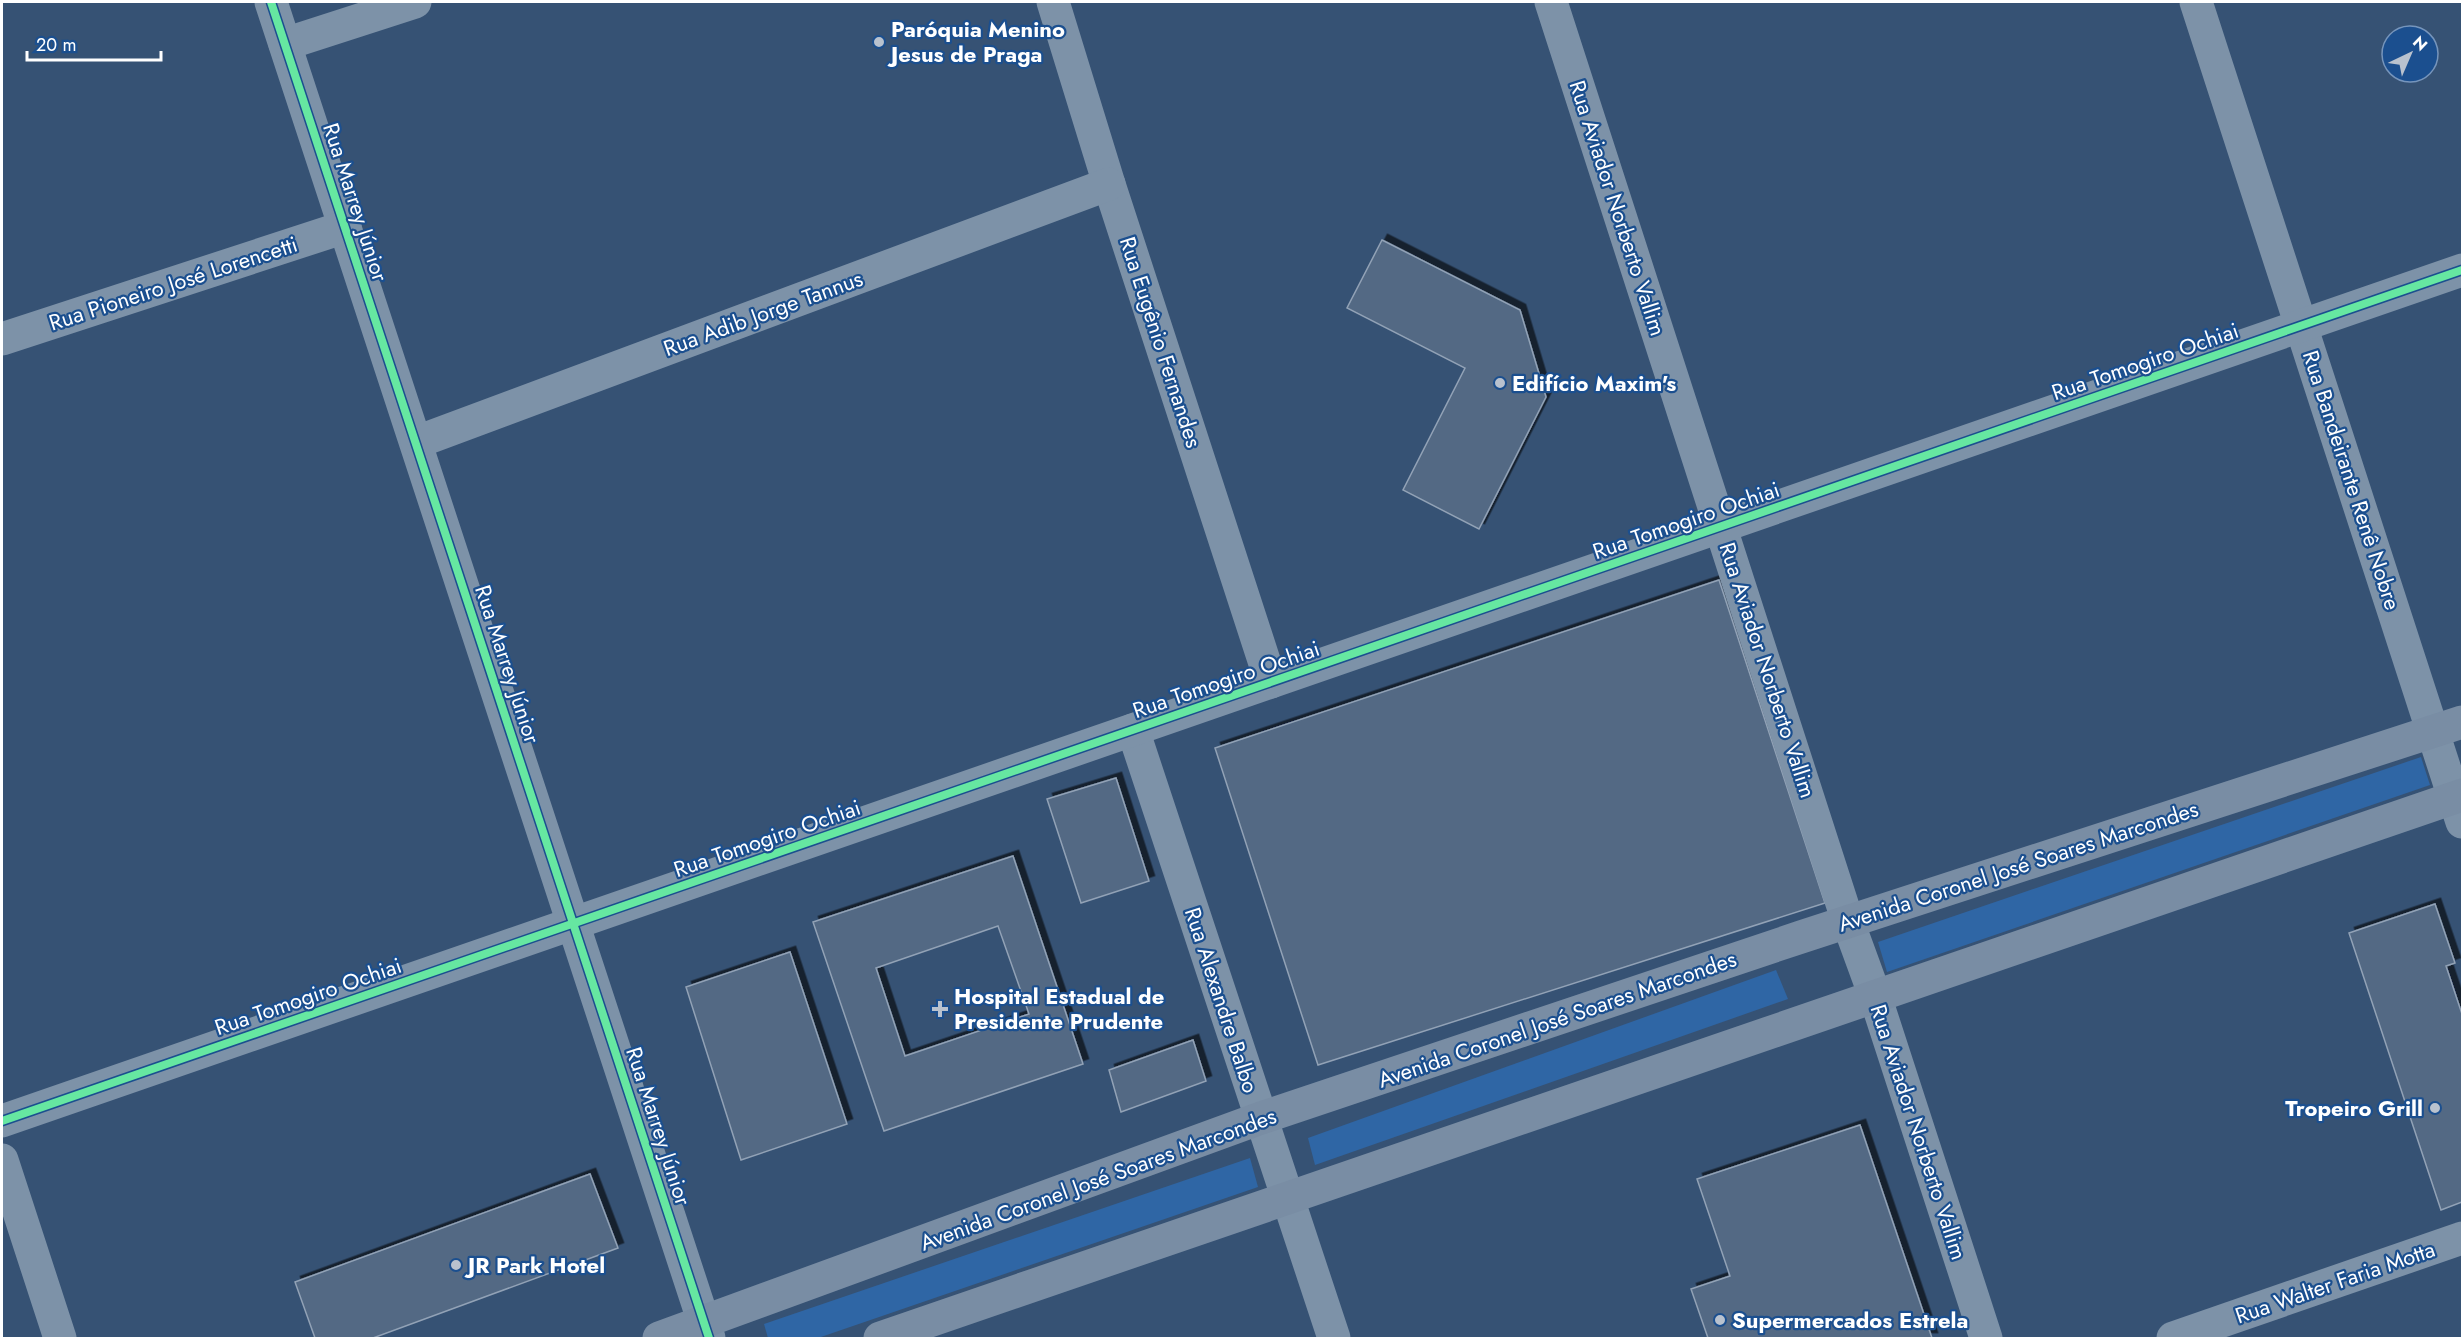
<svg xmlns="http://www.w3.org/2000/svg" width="2464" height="1340" viewBox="0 0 2464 1340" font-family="Jost,sans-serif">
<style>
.green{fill:#2f66a5}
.building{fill:#526984;stroke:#92a2b6;stroke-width:1.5;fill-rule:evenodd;filter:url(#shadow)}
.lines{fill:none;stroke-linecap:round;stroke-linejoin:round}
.street{stroke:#7d92a8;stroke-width:33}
.secondary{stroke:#798da4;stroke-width:33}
.cycleway-casing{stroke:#1b4f8f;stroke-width:11}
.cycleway{stroke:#66e7a1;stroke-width:8}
.poi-dot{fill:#b9c2ce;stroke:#1b4f8f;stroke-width:2}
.labels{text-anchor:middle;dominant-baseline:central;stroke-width:4.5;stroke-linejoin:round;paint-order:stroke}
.poi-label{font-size:22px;font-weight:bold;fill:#fff;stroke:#1b4f8f;text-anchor:start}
.street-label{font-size:22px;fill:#fff;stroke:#1b4f8f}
</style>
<defs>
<filter id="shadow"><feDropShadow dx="5.5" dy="-5.5" stdDeviation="0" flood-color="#0009"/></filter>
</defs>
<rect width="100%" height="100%" fill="#365274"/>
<g class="green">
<path d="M2421,757L2430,785L1887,972L1878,942Z"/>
<path d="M1776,970L1788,999L1315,1165L1308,1138Z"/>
<path d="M1250,1158L1258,1187L818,1338H768L764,1324Z"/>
</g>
<g class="building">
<path d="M1382,240L1520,310L1546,397L1479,529L1403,490L1465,368L1347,308Z"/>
<path d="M1719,580L1825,903L1318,1065L1215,748Z"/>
<path d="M1116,778L1149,881L1081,903L1047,799Z"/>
<path d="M1013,856L1083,1064L884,1131L813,922ZM998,926L1029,1014L905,1056L876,968Z"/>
<path d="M2435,904L2455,963L2446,966L2462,1014V1202L2441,1210L2349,933Z"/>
<path d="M790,952L847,1124L741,1160L686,987Z"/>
<path d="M1193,1040L1206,1081L1121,1112L1109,1070Z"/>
<path d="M1860,1125L1932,1338H1708L1691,1289L1730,1276L1697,1179Z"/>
<path d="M590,1174L618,1248L373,1338H315L295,1282Z"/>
</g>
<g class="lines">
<g class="street">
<path d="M271,2L709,1338"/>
<path d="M1053,2L1109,184L1271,682"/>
<path d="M1551,2L1848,922L1875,996L1986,1338"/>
<path d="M2196,2L2462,822"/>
<path d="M285,44L415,2"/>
<path d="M2,339L345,227"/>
<path d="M417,442L1109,184"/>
<path d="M1133,730L1334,1338"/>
<path d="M2,1121L2462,270"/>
<path d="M2,1160L60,1338"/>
<path d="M2173,1338L2462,1238"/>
</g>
<g class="secondary">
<path d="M659,1338L1261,1118L1801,937L2462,722"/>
<path d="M880,1338L2462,795"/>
</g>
<g class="cycleway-casing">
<g id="cycleway">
<path d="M271,2L709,1338"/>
<path d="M2,1121L2462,270"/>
</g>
</g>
<use href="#cycleway" class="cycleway"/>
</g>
<g class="poi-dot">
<circle cx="879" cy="42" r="6"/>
<circle cx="1500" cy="383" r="6"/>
<path d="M937 1000h6v6h6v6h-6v6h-6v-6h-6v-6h6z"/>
<circle cx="2435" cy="1108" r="6"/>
<circle cx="456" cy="1265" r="6"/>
<circle cx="1720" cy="1320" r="6"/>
</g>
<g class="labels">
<g class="poi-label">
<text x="891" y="29">Paróquia Menino<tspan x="891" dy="25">Jesus de Praga</tspan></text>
<text x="1512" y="383">Edifício Maxim's</text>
<text x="954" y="996">Hospital Estadual de<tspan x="954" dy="25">Presidente Prudente</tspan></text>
<text x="2423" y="1108" text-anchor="end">Tropeiro Grill</text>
<text x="468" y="1265">JR Park Hotel</text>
<text x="1732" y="1320">Supermercados Estrela</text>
</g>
<g class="street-label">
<text transform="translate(356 202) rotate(72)">Rua Marrey Júnior</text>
<text transform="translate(1618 208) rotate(72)">Rua Aviador Norberto Vallim</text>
<text transform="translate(173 283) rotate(-18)">Rua Pioneiro José Lorencetti</text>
<text transform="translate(763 313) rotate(-20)">Rua Adib Jorge Tannus</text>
<text transform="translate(1161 342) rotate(72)">Rua Eugênio Fernandes</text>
<text transform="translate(2145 361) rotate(-19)">Rua Tomogiro Ochiai</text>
<text transform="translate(2352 480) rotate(72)">Rua Bandeirante Renê Nobre</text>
<text transform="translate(1686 520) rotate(-19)">Rua Tomogiro Ochiai</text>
<text transform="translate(508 664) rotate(72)">Rua Marrey Júnior</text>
<text transform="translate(1768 670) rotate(72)">Rua Aviador Norberto Vallim</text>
<text transform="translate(1226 679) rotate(-19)">Rua Tomogiro Ochiai</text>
<text transform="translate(767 838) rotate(-19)">Rua Tomogiro Ochiai</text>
<text transform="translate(2018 866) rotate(-18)">Avenida Coronel José Soares Marcondes</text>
<text transform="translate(308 996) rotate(-19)">Rua Tomogiro Ochiai</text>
<text transform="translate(1222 1000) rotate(72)">Rua Alexandre Balbo</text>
<text transform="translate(1557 1019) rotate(-19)">Avenida Coronel José Soares Marcondes</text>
<text transform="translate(659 1126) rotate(72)">Rua Marrey Júnior</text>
<text transform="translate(1919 1132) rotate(72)">Rua Aviador Norberto Vallim</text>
<text transform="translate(1098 1179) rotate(-20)">Avenida Coronel José Soares Marcondes</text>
<text transform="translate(2335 1282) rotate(-19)">Rua Walter Faria Motta</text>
</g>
</g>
<rect width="2464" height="1340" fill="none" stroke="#ffffff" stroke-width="6"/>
<g transform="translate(2410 54) rotate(44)"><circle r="28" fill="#1b4f8f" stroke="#7695bc" stroke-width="1.5"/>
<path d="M0-4.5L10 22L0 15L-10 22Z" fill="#b9c2ce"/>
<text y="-9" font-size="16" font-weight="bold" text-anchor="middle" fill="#ffffff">N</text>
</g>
<path d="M27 51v9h134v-9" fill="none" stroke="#ffffff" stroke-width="3"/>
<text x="36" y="51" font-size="18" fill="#ffffff" stroke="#1b4f8f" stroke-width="4.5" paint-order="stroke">20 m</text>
</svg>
